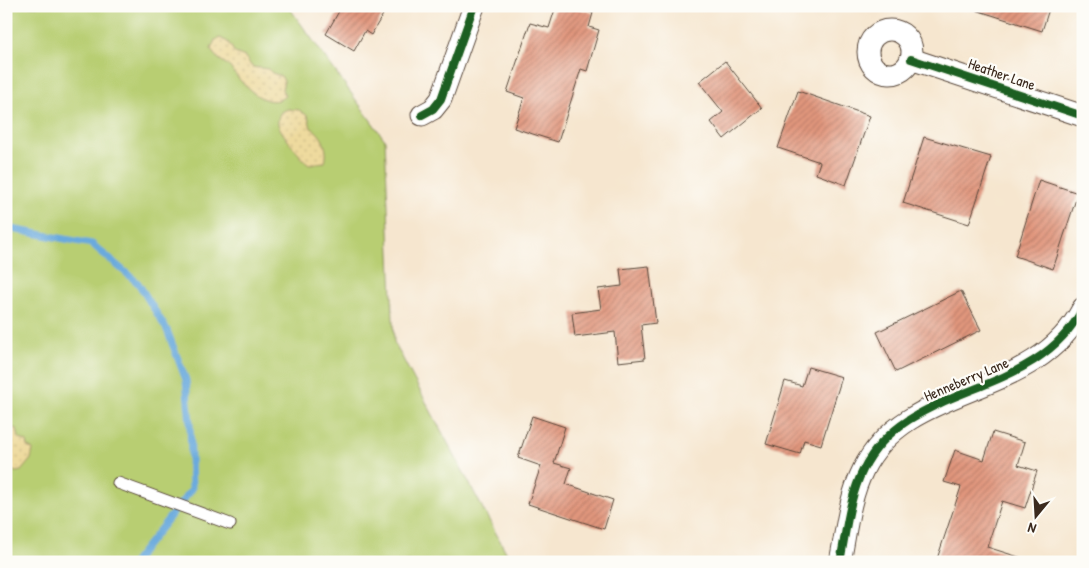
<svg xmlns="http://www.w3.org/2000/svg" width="1089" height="568" viewBox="0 0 1089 568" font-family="'Patrick Hand',sans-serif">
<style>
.green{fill:#b8ce72;stroke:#7a7c48}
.sand{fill:url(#sand-dots);stroke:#94825e}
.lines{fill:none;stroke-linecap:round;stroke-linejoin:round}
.stream{stroke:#6aaadd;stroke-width:7}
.building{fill:url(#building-hatch)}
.service-casing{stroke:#574639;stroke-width:13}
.minor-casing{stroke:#574639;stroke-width:23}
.service{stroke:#fff;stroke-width:11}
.minor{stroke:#fff;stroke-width:21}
.cycleway-casing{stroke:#fdfcf7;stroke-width:11}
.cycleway{stroke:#1b5e20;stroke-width:8}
.labels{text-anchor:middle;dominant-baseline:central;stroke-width:4.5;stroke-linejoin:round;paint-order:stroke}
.street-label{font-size:15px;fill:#3b2a1e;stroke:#fdfcf7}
</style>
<defs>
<pattern id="sand-dots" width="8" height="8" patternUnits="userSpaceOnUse" patternTransform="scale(1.25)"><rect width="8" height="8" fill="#eeda9e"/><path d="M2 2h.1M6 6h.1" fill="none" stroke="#cdbb88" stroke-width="1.8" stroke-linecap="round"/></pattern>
<pattern id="building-hatch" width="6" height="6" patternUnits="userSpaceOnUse" patternTransform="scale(1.25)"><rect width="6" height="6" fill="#e1967d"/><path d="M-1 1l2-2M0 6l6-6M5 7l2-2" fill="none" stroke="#b87b66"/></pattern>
</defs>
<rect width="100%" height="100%" fill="#fdfcf7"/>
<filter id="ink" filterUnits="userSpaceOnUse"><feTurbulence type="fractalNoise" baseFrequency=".02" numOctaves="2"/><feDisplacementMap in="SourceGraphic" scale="10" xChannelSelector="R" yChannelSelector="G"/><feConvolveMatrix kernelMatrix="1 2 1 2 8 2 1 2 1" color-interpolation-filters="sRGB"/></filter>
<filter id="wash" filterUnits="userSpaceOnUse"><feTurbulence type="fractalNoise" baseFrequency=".0096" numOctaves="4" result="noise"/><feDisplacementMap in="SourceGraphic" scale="20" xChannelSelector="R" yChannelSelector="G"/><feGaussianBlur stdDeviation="1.12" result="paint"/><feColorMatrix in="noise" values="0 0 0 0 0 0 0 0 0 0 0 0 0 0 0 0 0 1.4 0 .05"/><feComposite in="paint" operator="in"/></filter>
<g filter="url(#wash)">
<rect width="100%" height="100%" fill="#f6e6cf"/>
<path class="green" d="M6,6H288L385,140L394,342L506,552V562H6Z"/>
<g class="sand">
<path d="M220,38L228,42L235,53L245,57L252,67L268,69L272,73L281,76L284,81L282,89L285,96C267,112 242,84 232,70C226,61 216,61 211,49L215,40Z"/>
<path d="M288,109L299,110L308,116L311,128C322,133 329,150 325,162L309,164C301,159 284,136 279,127C277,122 278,116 281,112Z"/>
<path d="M6,422L10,428L17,429L19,438L27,442L28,447L33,450L31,459L21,471L16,472L6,468Z"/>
</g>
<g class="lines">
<path class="stream" d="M6,228L92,244L138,283L167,330L186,380L190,423L192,489L134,562"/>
</g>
<g id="blocks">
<g class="building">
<path d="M342,6H388L371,35L365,31L354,51L326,34Z"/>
<path d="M556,6H571L593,13L589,27L599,30L587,71L581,69L558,142L514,128L524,98L507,92L530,23L549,28Z"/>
<path d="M976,6H1050L1042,31L976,10Z"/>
<path d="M725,61L762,108L724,139L711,122L723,112L699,82Z"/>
<path d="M798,91L870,116L846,185L816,174L820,162L778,148Z"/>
<path d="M924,137L991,157L969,224L903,203Z"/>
<path d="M1039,180L1078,193L1053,269L1015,256Z"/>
<path d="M649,266L656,323L641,325L645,359L618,362L615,332L575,337L572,313L601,309L598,289L622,286L620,269Z"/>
<path d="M961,291L981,330L896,372L877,332Z"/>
<path d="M808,367L842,377L821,445L804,440L800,454L766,444L785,381L802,386Z"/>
<path d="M532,416L565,427L554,463L571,468L566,484L613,500L604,529L528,504L541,466L518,458Z"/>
<path d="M993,432L1025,442L1018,465L1037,471L1025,508L1002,501L987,547L1022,558L1021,562H936L961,487L944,482L955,450L984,460Z"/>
</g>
</g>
</g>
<g filter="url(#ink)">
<use href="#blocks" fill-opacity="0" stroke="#574639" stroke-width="1"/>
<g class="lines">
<g class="service-casing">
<path id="service" d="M118,483L230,524"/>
</g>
<g class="minor-casing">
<g id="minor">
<circle cx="890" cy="52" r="22"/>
<path d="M911,59L1083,116"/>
<path d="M422,115L433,109L441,99L474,6"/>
<path d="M840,562C846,532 849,498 863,470C908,379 1034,402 1083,308"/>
</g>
</g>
<use href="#service" class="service"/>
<use href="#minor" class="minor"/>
<g class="cycleway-casing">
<g id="cycleway">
<path d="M911,59L1083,116"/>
<path d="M422,115L433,109L441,99L474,6"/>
<path d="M840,562C846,532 849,498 863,470C908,379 1034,402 1083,308"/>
</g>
</g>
<use href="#cycleway" class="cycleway"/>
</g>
</g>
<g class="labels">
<g class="street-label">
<text transform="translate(1002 74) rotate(19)">Heather Lane</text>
<text transform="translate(966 379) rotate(-23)">Henneberry Lane</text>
</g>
</g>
<rect width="1089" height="568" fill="none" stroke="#fdfcf7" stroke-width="25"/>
<g transform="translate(1036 516) rotate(198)" stroke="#fdfcf7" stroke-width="4" paint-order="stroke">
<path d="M0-4L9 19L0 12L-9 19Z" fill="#3b2a1e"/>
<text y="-8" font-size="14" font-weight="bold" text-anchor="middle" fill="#3b2a1e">N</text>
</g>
</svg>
